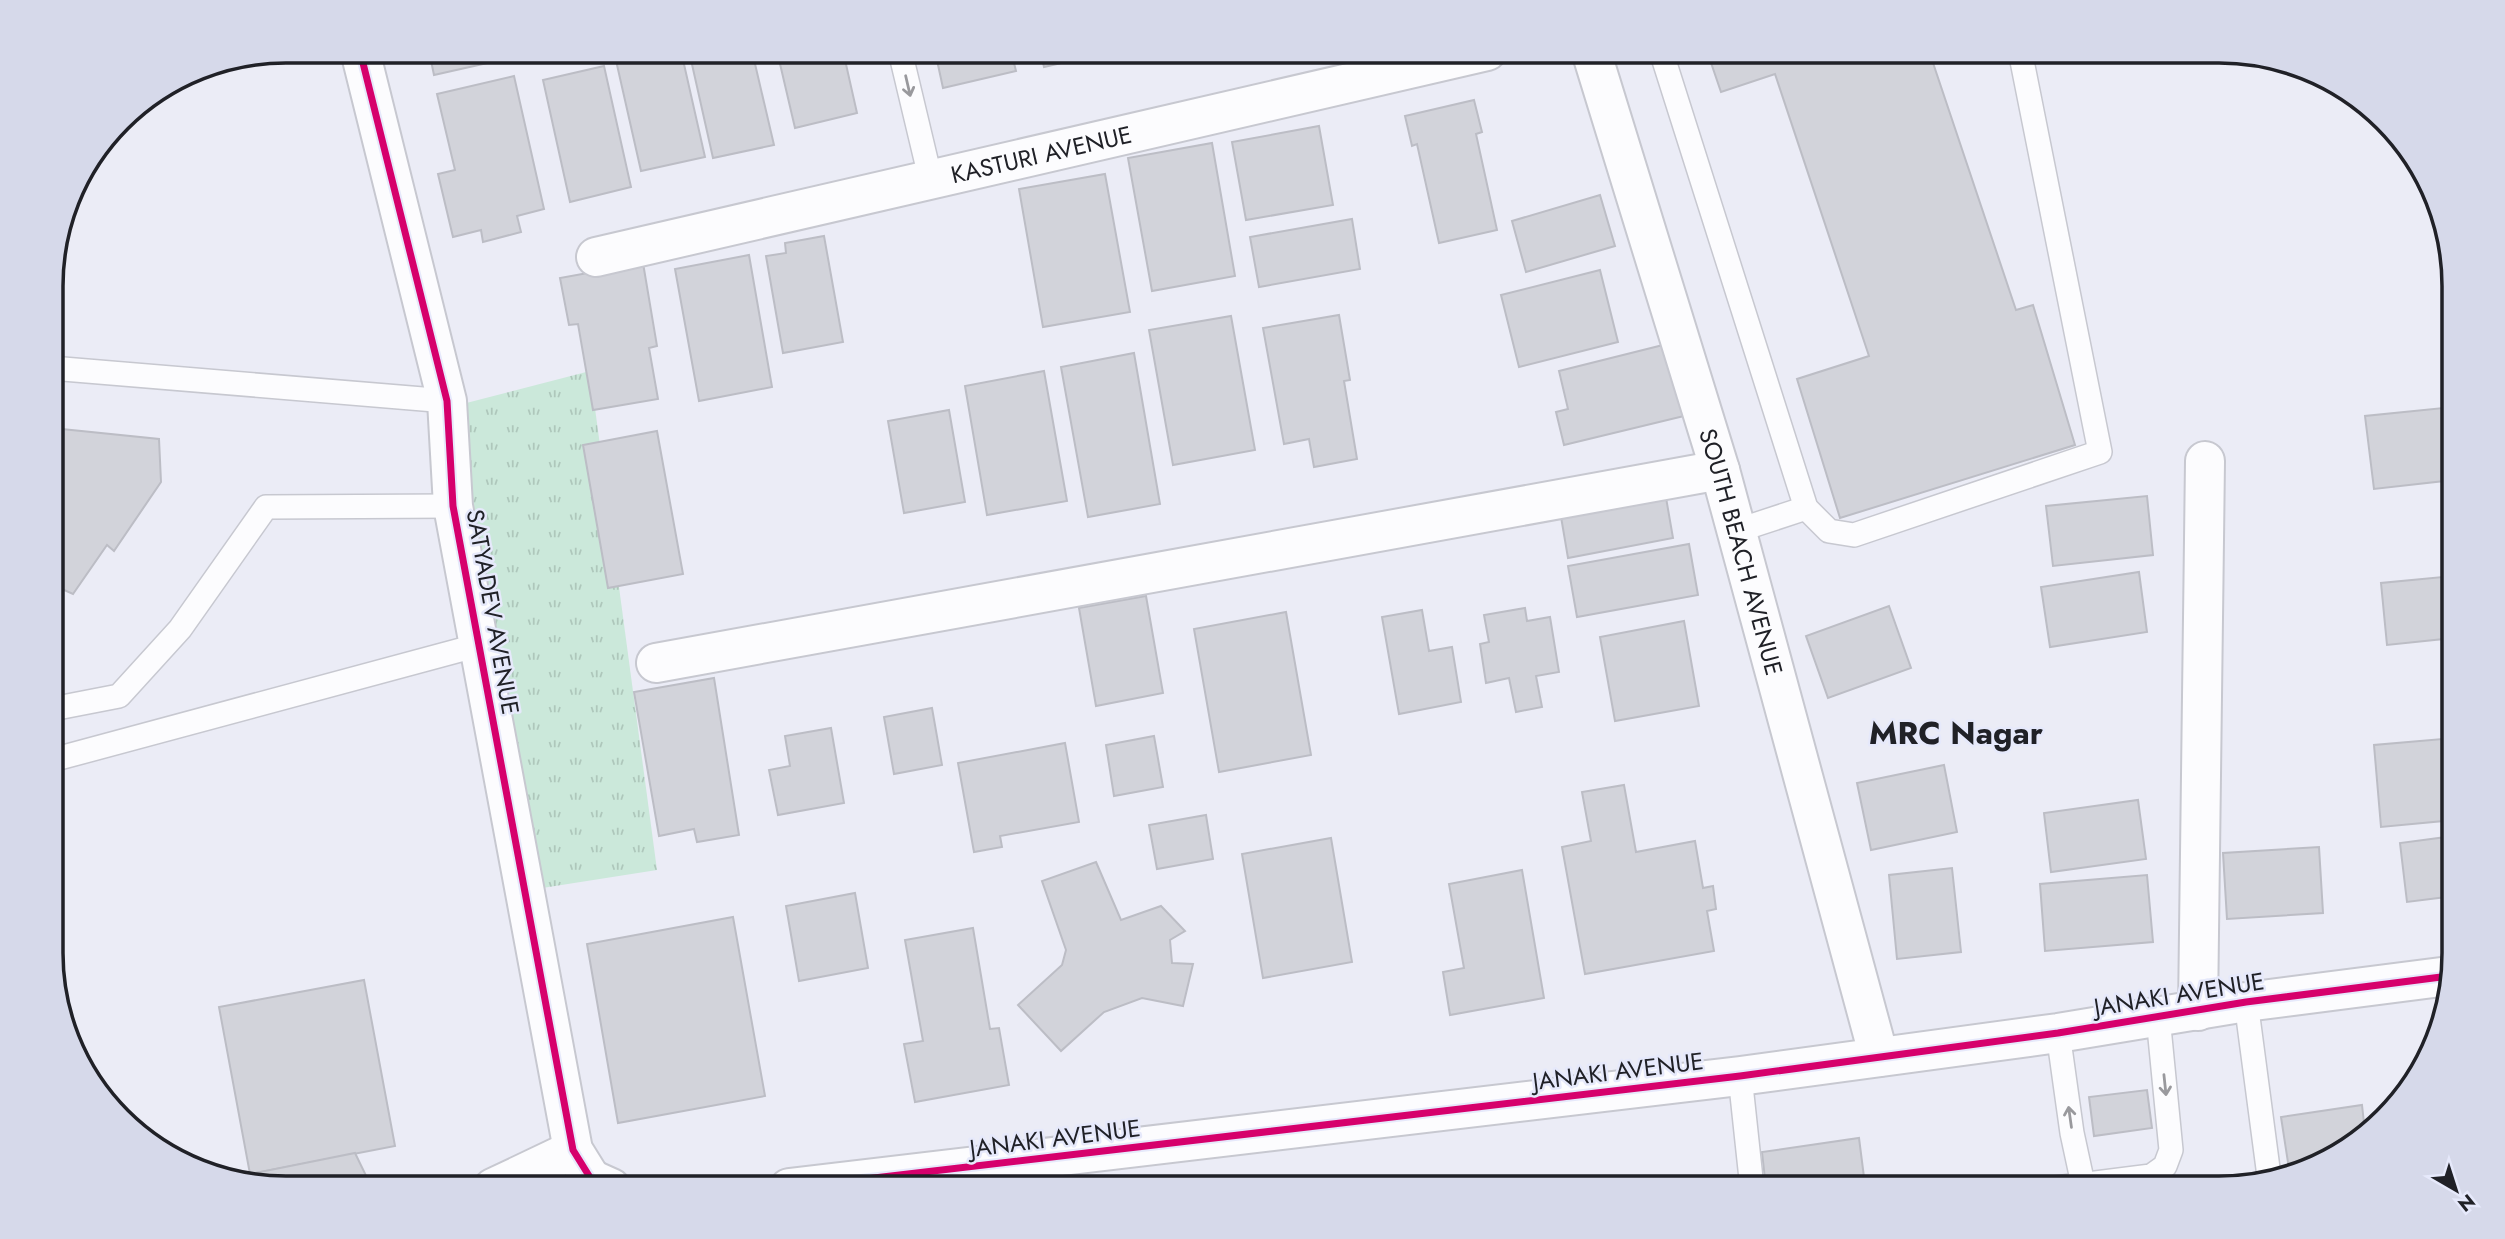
<svg xmlns="http://www.w3.org/2000/svg" width="2505" height="1239" viewBox="0 0 2505 1239" font-family="Jost,sans-serif">
<style>
.park{fill:url(#park-tufts)}
.building{fill:#d2d3da;stroke:#bcbdc5;stroke-width:2}
.lines{fill:none;stroke-linecap:round;stroke-linejoin:round}
.lane-casing{stroke:#c7c8d0;stroke-width:26}
.street-casing{stroke:#c7c8d0;stroke-width:42}
.secondary-casing{stroke:#c7c8d0;stroke-width:42}
.lane{stroke:#fcfcfe;stroke-width:23}
.street{stroke:#fcfcfe;stroke-width:38}
.secondary{stroke:#fcfcfe;stroke-width:38}
.cycleway-casing{stroke:#e6e9fb;stroke-width:11}
.cycleway{stroke:#d6006c;stroke-width:7}
.oneway{stroke:#99999d}
.labels{text-anchor:middle;dominant-baseline:central;stroke-width:5;stroke-linejoin:round;paint-order:stroke}
.street-label{font-size:24px;fill:#202127;stroke:#e6e9fb}
.district-label{font-size:32px;font-weight:bold;fill:#202127;stroke:#e6e9fb}
.rim{fill:none;stroke:#202127;stroke-width:3.5}
</style>
<defs>
<pattern id="park-tufts" width="24" height="20" patternUnits="userSpaceOnUse" patternTransform="scale(1.75)"><rect width="24" height="20" fill="#cbe8da"/><path d="M3 7l-1-3M5 7V3M7 7l1-3M15 17l-1-3M17 17v-4M19 17l1-3" fill="none" stroke="#aec7bb"/></pattern>
</defs>
<rect width="100%" height="100%" fill="#ebecf6"/>
<path class="park" d="M590,371L657,870L536,889L447,408Z"/>
<g class="building">
<path d="M429,51H490L492,62L434,75Z"/>
<path d="M640,51H681L705,157L641,171L615,56Z"/>
<path d="M689,51H752L774,145L713,158Z"/>
<path d="M777,51H843L857,113L795,128Z"/>
<path d="M935,51H1011L1016,71L943,88Z"/>
<path d="M1040,51H1113L1044,67Z"/>
<path d="M1161,51H1205L1163,61Z"/>
<path d="M1707,51H1929L2016,310L2033,305L2075,445L1840,518L1797,379L1869,356L1775,74L1721,92Z"/>
<path d="M604,66L631,187L570,202L543,80Z"/>
<path d="M514,76L544,209L517,216L521,232L483,242L481,230L453,237L438,174L455,170L437,94Z"/>
<path d="M1474,100L1482,132L1476,134L1497,230L1439,243L1417,144L1412,146L1405,116Z"/>
<path d="M1319,126L1333,205L1246,220L1232,142Z"/>
<path d="M1212,143L1235,276L1152,291L1128,158Z"/>
<path d="M1105,174L1130,312L1043,327L1019,189Z"/>
<path d="M1600,195L1615,246L1526,272L1512,221Z"/>
<path d="M1352,219L1360,269L1259,287L1250,237Z"/>
<path d="M824,236L843,342L783,353L766,256L786,253L785,243Z"/>
<path d="M749,255L772,387L699,401L675,269Z"/>
<path d="M643,263L657,346L649,348L658,399L593,410L578,324L569,325L560,278Z"/>
<path d="M1600,270L1618,342L1519,367L1501,295Z"/>
<path d="M1339,315L1350,380L1344,381L1357,459L1314,467L1309,439L1284,444L1263,328Z"/>
<path d="M1231,316L1255,450L1173,465L1149,330Z"/>
<path d="M1667,344L1684,416L1564,445L1556,412L1568,409L1559,371Z"/>
<path d="M1134,353L1160,504L1088,517L1061,367Z"/>
<path d="M1044,371L1067,501L987,515L965,386Z"/>
<path d="M2453,407V480L2374,489L2365,416Z"/>
<path d="M949,410L965,502L904,513L888,421Z"/>
<path d="M52,428L159,439L161,482L114,551L107,545L73,594L62,589L52,602Z"/>
<path d="M657,431L683,574L608,588L583,445Z"/>
<path d="M1664,486L1673,538L1568,558L1559,505Z"/>
<path d="M2147,496L2153,555L2053,566L2046,506Z"/>
<path d="M1689,544L1698,595L1577,617L1568,566Z"/>
<path d="M2139,572L2147,632L2050,647L2041,587Z"/>
<path d="M2453,576V638L2387,645L2381,583Z"/>
<path d="M1146,596L1163,693L1096,706L1079,608Z"/>
<path d="M1889,606L1911,668L1828,698L1806,636Z"/>
<path d="M1525,608L1527,621L1550,617L1559,672L1536,676L1542,707L1516,712L1509,678L1486,683L1480,644L1489,642L1484,615Z"/>
<path d="M1422,610L1429,651L1452,647L1461,702L1399,714L1382,617Z"/>
<path d="M1286,612L1311,755L1219,772L1194,629Z"/>
<path d="M1684,621L1699,706L1615,721L1600,637Z"/>
<path d="M714,678L739,835L697,842L694,829L659,836L634,692Z"/>
<path d="M932,708L942,765L894,774L884,717Z"/>
<path d="M831,728L844,803L778,815L769,770L790,766L785,736Z"/>
<path d="M1154,736L1163,787L1114,796L1106,745Z"/>
<path d="M2454,738V820L2381,827L2374,745Z"/>
<path d="M1065,743L1079,822L1000,836L1002,847L974,852L958,763Z"/>
<path d="M1944,765L1957,832L1871,850L1857,783Z"/>
<path d="M1624,785L1636,852L1695,841L1703,888L1713,886L1716,909L1707,911L1714,951L1585,974L1562,847L1591,841L1582,792Z"/>
<path d="M2138,800L2146,859L2051,872L2044,813Z"/>
<path d="M1206,815L1213,859L1157,869L1149,825Z"/>
<path d="M2454,836V896L2407,902L2400,843Z"/>
<path d="M1331,838L1352,962L1263,978L1242,854Z"/>
<path d="M2319,847L2323,913L2227,919L2223,853Z"/>
<path d="M1096,862L1121,920L1161,906L1185,931L1170,940L1172,963L1193,964L1183,1006L1142,998L1104,1012L1061,1051L1018,1005L1062,965L1066,950L1042,881Z"/>
<path d="M1952,868L1961,952L1897,959L1889,875Z"/>
<path d="M1522,870L1544,998L1450,1015L1443,972L1464,968L1449,884Z"/>
<path d="M2147,875L2153,942L2045,951L2040,884Z"/>
<path d="M855,893L868,968L799,981L786,906Z"/>
<path d="M733,917L765,1096L618,1123L587,944Z"/>
<path d="M973,928L990,1029L999,1028L1009,1085L915,1102L904,1044L923,1041L905,940Z"/>
<path d="M364,980L395,1146L250,1174L219,1007Z"/>
<path d="M2147,1090L2152,1128L2094,1136L2089,1097Z"/>
<path d="M2362,1105L2365,1132L2350,1148L2289,1169L2281,1117Z"/>
<path d="M1859,1138L1865,1185L1844,1188H1766L1762,1152Z"/>
<path d="M355,1153L372,1188H286L242,1178L250,1174Z"/>
</g>
<g class="lines">
<g class="lane-casing">
<g id="lane">
<path d="M900,51L931,181"/>
<path d="M1661,51L1806,508L1829,531L1854,535L2100,452L2020,51"/>
<path d="M51,368L447,401"/>
<path d="M1736,531L1806,508"/>
<path d="M52,709L119,696L180,629L266,507L453,506"/>
<path d="M52,760L479,645"/>
<path d="M2246,1002L2269,1176"/>
<path d="M2058,1033L2072,1133L2083,1184"/>
<path d="M1740,1076L1752,1188"/>
<path d="M2056,1188L2151,1176L2165,1166L2171,1150L2158,1017"/>
</g>
</g>
<g class="street-casing">
<g id="street">
<path d="M360,51L447,401L453,506L573,1150L591,1179"/>
<path id="s1" d="M1591,51L1720,470L1879,1057"/>
<path id="s2" d="M596,257L1487,51"/>
<path d="M656,663L1720,470"/>
<path d="M2198,1011L2205,461"/>
<path d="M493,1188L573,1150"/>
</g>
</g>
<g class="secondary-casing">
<g id="secondary">
<path d="M591,1179L611,1188"/>
<path d="M789,1188L1740,1076L2058,1033L2246,1002L2449,976"/>
</g>
</g>
<use href="#lane" class="lane"/>
<use href="#street" class="street"/>
<use href="#secondary" class="secondary"/>
<g class="cycleway-casing">
<g id="cycleway">
<path d="M360,51L447,401L453,506L573,1150L591,1179L611,1188"/>
<path d="M789,1188L1740,1076L2058,1033L2246,1002L2449,976"/>
</g>
</g>
<use href="#cycleway" class="cycleway"/>
</g>
<defs><path id="oneway-shaft" d="M-6 0H5M1.5-3L5.5 0L1.5 3" fill="none" stroke-width="1.6" stroke-linecap="round" stroke-linejoin="round" transform="scale(1.75)"/></defs>
<g class="oneway">
<use href="#oneway-shaft" transform="translate(908 86) rotate(77)"/>
<use href="#oneway-shaft" transform="translate(2165 1085) rotate(84)"/>
<use href="#oneway-shaft" transform="translate(2070 1117) rotate(-98)"/>
</g>
<g class="labels">
<g class="street-label">
<text stroke="none"><textPath href="#s2" startOffset="457">KASTURI AVENUE</textPath></text>
<text stroke="none"><textPath href="#s1" startOffset="523">SOUTH BEACH AVENUE</textPath></text>
<text transform="translate(493 612) rotate(80)">SATYADEV AVENUE</text>
<text transform="translate(2179 994) rotate(-9)">JANAKI AVENUE</text>
<text transform="translate(1618 1071) rotate(-7)">JANAKI AVENUE</text>
<text transform="translate(1055 1138) rotate(-7)">JANAKI AVENUE</text>
</g>
<g class="district-label">
<text x="1956" y="733">MRC Nagar</text>
</g>
</g>
<path d="M0 0H2505V1239H0ZM286 63H2219A223 223 0 0 1 2442 286V953A223 223 0 0 1 2219 1176H286A223 223 0 0 1 63 953V286A223 223 0 0 1 286 63Z" fill="#d6d9ea" fill-rule="evenodd"/>
<path class="rim" d="M286 63H2219A223 223 0 0 1 2442 286V953A223 223 0 0 1 2219 1176H286A223 223 0 0 1 63 953V286A223 223 0 0 1 286 63Z"/>
<g transform="translate(2456 1190) rotate(141)" stroke="#e6e9fb" stroke-width="5" paint-order="stroke">
<path d="M0-5L12 26L0 18L-12 26Z" fill="#202127"/>
<text y="-10" font-size="19" font-weight="bold" text-anchor="middle" fill="#202127">N</text>
</g>
</svg>
